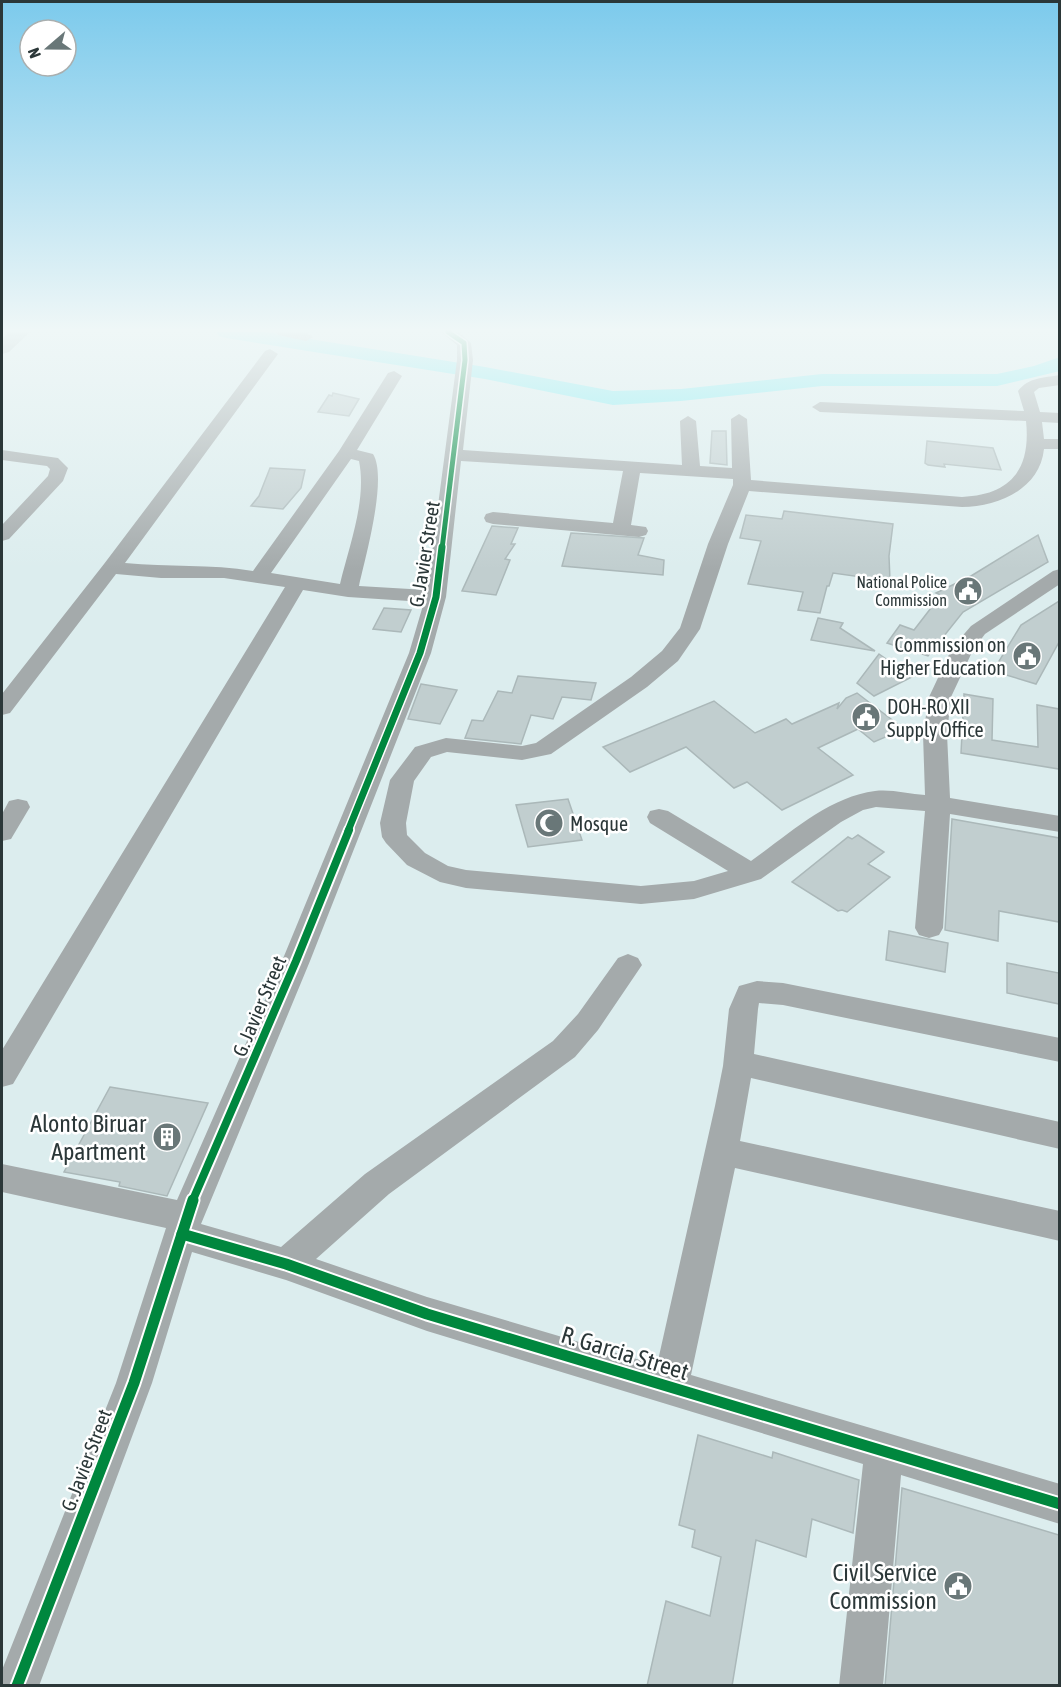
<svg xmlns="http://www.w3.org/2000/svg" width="1061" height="1687" viewBox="0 0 1061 1687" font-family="'Asap Condensed',sans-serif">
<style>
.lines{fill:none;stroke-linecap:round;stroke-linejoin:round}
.river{fill:#7becf2;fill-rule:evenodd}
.building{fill:#c1cecf;stroke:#abb8b9;stroke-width:1.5}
.minor{fill:#a4aaab;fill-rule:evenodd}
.major{fill:#a3adad;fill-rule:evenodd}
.cycleway-far3-casing{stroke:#fff;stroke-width:8}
.cycleway-far2-casing{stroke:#fff;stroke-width:10}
.cycleway-far1-casing{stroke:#fff;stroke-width:12}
.cycleway-casing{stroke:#fff;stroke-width:15}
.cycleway-far3{stroke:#00873e;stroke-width:5}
.cycleway-far2{stroke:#00873e;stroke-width:7}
.cycleway-far1{stroke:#00873e;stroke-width:8}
.cycleway{stroke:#00873e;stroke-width:11}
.labels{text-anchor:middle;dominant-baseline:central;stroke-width:5;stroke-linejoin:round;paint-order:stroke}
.far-poi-label{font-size:16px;fill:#2b3738;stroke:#fff;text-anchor:end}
.street-label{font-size:20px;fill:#2b3738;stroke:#fff}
.poi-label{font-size:20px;fill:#2b3738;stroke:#fff;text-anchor:start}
.near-poi-label{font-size:24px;fill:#2b3738;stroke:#fff;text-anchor:end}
.near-street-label{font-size:24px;fill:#2b3738;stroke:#fff}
</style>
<rect width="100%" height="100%" fill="#dcedee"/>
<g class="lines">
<path class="river" d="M216,332H266L485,367L613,391L681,389L822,374H997L1034,366L1060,357V371L997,386H822L681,401L613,405L485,379L226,338L219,336Z"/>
</g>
<g class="building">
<path d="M333,393L359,399L349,416L318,412L329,395L332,396Z"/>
<path d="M712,431H726L727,465L710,463Z"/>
<path d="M927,441L993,448L1001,470L944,464L945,467L928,465L925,463Z"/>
<path d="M270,468L305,470L301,488L283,509L251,506L259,496Z"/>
<path d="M784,511L893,524L889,556L890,581L833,573L829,586H827L820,613L798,610L803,592L748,584L761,541L740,538L746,515L782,519Z"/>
<path d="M492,526L518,528L511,544H515L505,559L510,560L496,595L462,591Z"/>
<path d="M571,533L644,538L638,555L664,560L663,575L562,566Z"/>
<path d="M1038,535L1048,562L963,612L928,656L887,643L900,625L914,630L941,595L936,593L971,576Z"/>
<path d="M1059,601V642L1036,684L993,671L1021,625Z"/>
<path d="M384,608L411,610L401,632L373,629Z"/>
<path d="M818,618L843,623L840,628L875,651L811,640Z"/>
<path d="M879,654L912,677L874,696L857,683Z"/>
<path d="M518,676L596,683L591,700L562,697L553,719L531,715L521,744L465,738L472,720L483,721L498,691L512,693Z"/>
<path d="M421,684L457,690L440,724L408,719Z"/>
<path d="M857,693L904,729L874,742L858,729L818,748L853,775L782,810L747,782L734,788L686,747L630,772L603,747L714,701L755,733L786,719L792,724L839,703L837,709L846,698Z"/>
<path d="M964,694L993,699L992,740L1038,747L1037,705L1059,709V769L961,753Z"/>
<path d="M568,799L582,840L528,847L516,805Z"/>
<path d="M952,819L1059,838V922L999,911L998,941L945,930Z"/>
<path d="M858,835L884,852L868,864L890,877L847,912L842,910L838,911L792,882L848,837L852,839Z"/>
<path d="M889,931L948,943L945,972L886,960Z"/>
<path d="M1007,963L1059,973V1004L1007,993Z"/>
<path d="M110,1087L208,1103L167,1196L119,1186L120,1182L64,1172Z"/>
<path d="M698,1435L772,1458L773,1452L859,1480L853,1533L812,1519L806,1557L756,1540L732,1686H647L666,1601L710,1616L721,1557L692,1547L695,1530L679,1525Z"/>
<path d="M902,1488L1059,1535V1686H885Z"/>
</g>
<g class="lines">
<g class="minor">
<path d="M276,332H305L313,337L306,341L278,335Z"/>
<path d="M441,332H458L471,343L473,360L463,450L682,465L680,421L688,416L696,421L700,466L732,468L731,419L739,414L747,419L751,480L962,497C1012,495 1031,468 1026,421L820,412L812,407L820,402L1024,411L1018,391C1029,377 1043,378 1060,375V385L1039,388L1034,392L1040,412L1060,413V423L1042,422L1044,439H1060V449H1044C1040,489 998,507 962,507L749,491L728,544L700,629L678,661L647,687L551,754L522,760L447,752L431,757L414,781L406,823L407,835L425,853L448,866L466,870L641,886L694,881L728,871L650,823L647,817L650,811L659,809L668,811L751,861C788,835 828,797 875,791C891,789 909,794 925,795L923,734L929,697L952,648L971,626L1053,571L1060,569V584L985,634L973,650L951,697L947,734L950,798L1060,816V832L950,814L943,928L939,935L929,938L919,935L915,928L925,811L876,807L863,810L841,822L761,879L694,899L641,904L466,888L440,882L407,865L386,843L382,837L380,823L390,780L415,747L446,738L522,746L536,743L631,677L662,651L680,628L708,544L733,485V479L640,473L631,525L646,527L648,531L646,535L639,537L493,524L486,522L484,518L486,514L493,512L613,523L623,471L461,461L446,597L431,653L310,961L201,1224L281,1247L365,1174L553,1041L578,1014L618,958L628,954L638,958L642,965L598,1030L575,1057L389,1194L316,1259L427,1297L657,1365L715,1106L723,1066L729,1009L739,986L757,981L783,983L1060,1038V1062L783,1005L759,1003L758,1009L754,1054L1060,1122V1149L751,1078L740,1141L1060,1211V1241L735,1168L691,1375L1060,1484V1524L901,1475L883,1686H839L863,1464L427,1331L286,1280L192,1252L152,1383L39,1686H2V1670L116,1383L166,1228L2,1192V1164L177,1200L282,961L409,653L424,602L348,597L303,590L13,1084L2,1087V1050L285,587L224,578H161L116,574L10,713L2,715V694L104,564L265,351L270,349L278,354L125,563C168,567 211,564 253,571L339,451L388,373L394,371L402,376L357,450L373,454C388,478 365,558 359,586L427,590L457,360V345ZM351,459L359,461C367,500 349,546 340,584L271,573Z"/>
<path d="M2,450L58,458L68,468L63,481L9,539L2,541V525L48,476L50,469L47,466L2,460Z"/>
<path d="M18,799L27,801L30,807L11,839L2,841V814L9,801Z"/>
</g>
<path class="major" d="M9,332H30L9,352L2,354V339Z"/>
<g class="cycleway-far3-casing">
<path id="cycleway-far3" d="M442,549L465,360L464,343L448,332"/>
</g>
<g class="cycleway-far2-casing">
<path id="cycleway-far2" d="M348,831L420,653L436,597L442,547"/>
</g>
<g class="cycleway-far1-casing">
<path id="cycleway-far1" d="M192,1202L296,961L349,830"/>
</g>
<g class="cycleway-casing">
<g id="cycleway">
<path d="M182,1234L286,1264L427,1314L1060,1504"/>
<path d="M17,1686L134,1383L193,1200"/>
</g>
</g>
<use href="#cycleway-far3" class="cycleway-far3"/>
<use href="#cycleway-far2" class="cycleway-far2"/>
<use href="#cycleway-far1" class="cycleway-far1"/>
<use href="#cycleway" class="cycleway"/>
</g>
<linearGradient id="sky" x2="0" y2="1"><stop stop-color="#7ccaec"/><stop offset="0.58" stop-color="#eff7f7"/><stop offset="1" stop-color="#eff7f7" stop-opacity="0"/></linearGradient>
<rect width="1061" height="569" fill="url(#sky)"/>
<defs>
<g id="civic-disc" transform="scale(1.5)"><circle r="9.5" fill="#697778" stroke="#fff"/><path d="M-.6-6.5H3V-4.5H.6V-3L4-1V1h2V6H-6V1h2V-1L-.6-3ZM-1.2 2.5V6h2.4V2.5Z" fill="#fff"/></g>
<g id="mosque-disc" transform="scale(1.5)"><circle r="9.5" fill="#697778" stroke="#fff"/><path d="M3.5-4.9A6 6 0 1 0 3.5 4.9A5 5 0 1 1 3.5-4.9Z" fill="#fff"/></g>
<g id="building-disc" transform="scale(1.5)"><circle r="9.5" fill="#697778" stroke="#fff"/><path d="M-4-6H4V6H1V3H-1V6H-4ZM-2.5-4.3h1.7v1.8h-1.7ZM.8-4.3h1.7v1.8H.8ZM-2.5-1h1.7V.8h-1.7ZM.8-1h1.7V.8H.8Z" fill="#fff"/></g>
</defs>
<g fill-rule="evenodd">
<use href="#civic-disc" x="968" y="591"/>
<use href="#civic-disc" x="1027" y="656"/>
<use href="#civic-disc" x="866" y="717"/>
<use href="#mosque-disc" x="549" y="823"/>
<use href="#building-disc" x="167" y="1137"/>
<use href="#civic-disc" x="958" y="1586"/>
</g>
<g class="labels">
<g class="far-poi-label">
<text x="947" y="582">National Police<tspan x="947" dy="18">Commission</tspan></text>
</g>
<g class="street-label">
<text transform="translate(424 554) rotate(-81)">G. Javier Street</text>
<text transform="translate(259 1006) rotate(-67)">G. Javier Street</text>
<text transform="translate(86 1460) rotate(-69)">G. Javier Street</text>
</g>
<g class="poi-label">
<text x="1006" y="644" text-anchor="end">Commission on<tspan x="1006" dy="23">Higher Education</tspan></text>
<text x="887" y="706">DOH-RO XII<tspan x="887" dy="23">Supply Office</tspan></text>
<text x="570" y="823">Mosque</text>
</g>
<g class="near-poi-label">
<text x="146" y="1123">Alonto Biruar<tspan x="146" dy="28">Apartment</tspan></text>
<text x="937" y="1572">Civil Service<tspan x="937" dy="28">Commission</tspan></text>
</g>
<g class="near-street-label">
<text transform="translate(625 1353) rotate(17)">R. Garcia Street</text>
</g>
</g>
<rect width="1061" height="1687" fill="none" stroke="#2b3738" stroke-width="6"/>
<g transform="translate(48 48) rotate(250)"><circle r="28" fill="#ffffff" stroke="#aaafaf" stroke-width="1.5"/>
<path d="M0-4.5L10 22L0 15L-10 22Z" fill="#697778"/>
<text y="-9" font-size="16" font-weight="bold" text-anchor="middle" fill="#2b3738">N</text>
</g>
</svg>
